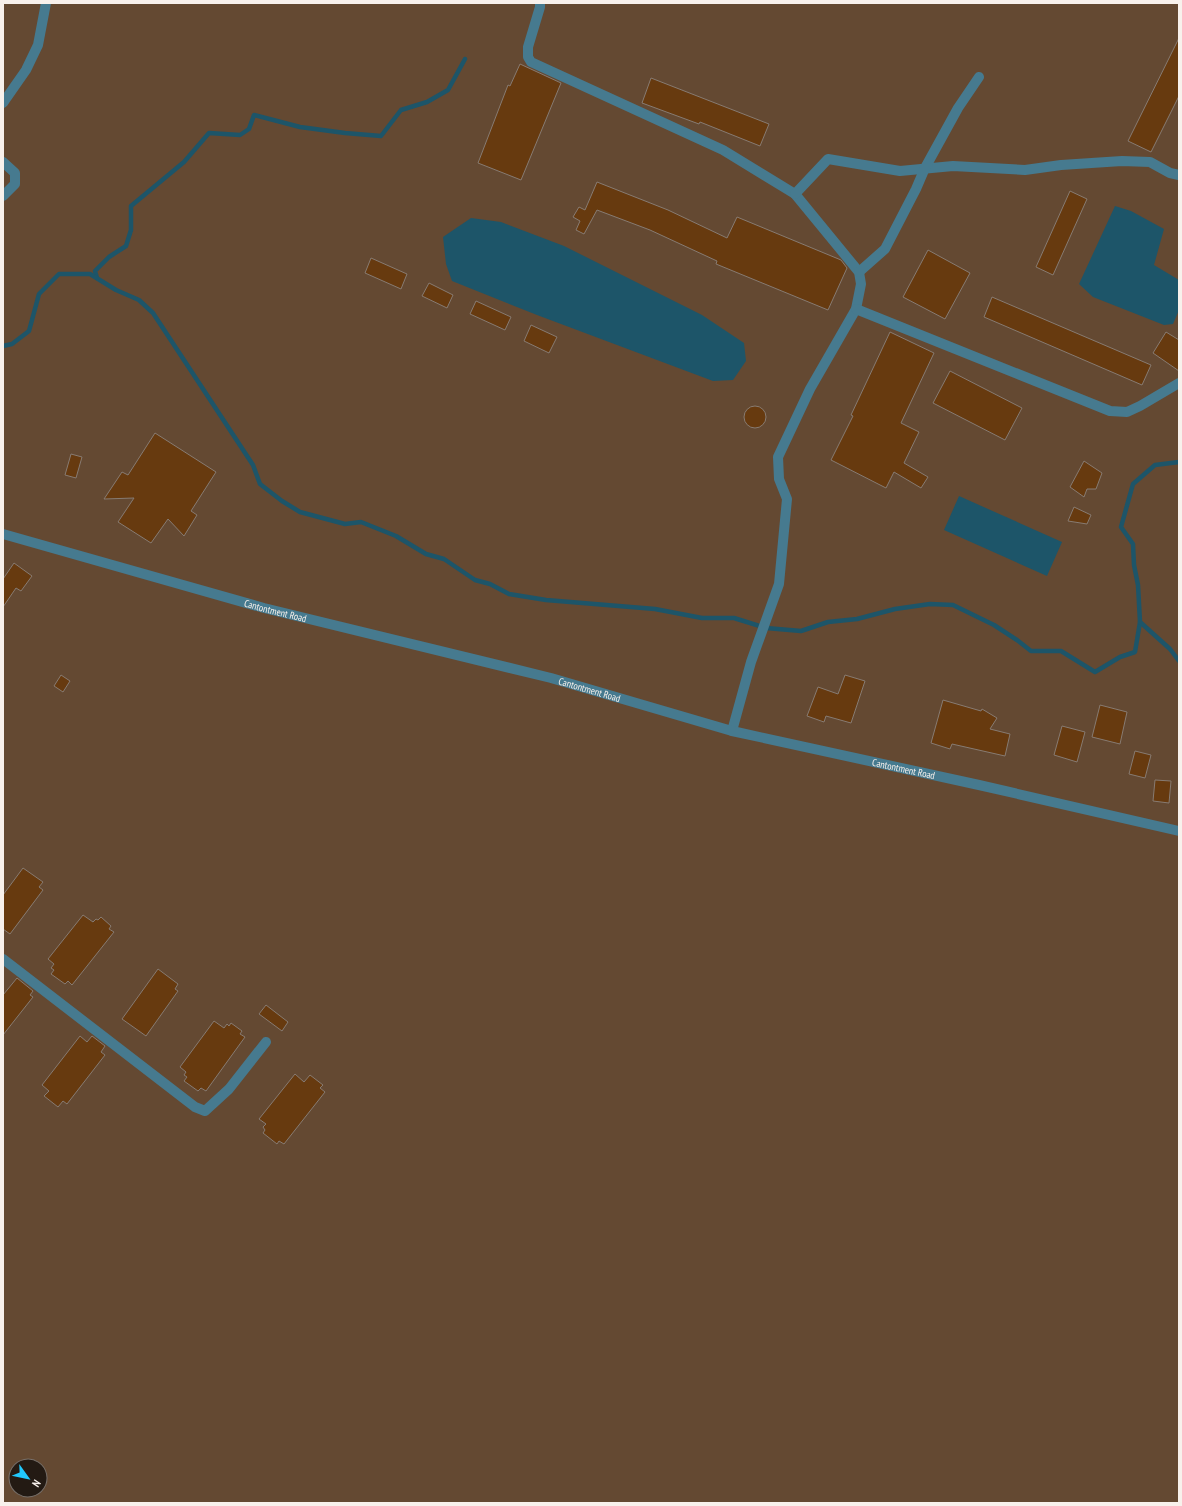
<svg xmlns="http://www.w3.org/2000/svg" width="1182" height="1506" viewBox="0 0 1182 1506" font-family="'PT Sans Narrow',sans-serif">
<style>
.green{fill:#644932;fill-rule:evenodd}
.water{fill:#1d5569}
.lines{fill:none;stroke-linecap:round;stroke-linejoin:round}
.stream{stroke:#1d5569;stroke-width:4.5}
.building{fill:#673a0f;stroke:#877b72}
.minor{stroke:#467a8f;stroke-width:10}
.labels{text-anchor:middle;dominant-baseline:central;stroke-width:3;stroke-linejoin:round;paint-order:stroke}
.street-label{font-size:10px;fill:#f8f1ec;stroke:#231a13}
</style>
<rect width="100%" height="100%" fill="#2d241c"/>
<path class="green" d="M3,3H1179V1503H3ZM16,1466H40V1490H16Z"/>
<g class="water">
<path d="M1115,206L1131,211L1164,229L1154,265L1179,280V310L1173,324L1164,325L1093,297L1079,284Z"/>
<path d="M471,218L501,222L564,246L702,315L744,343L746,361L733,380L713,381L537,315L452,281L446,264L443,237Z"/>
<path d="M959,496L1062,542L1047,576L944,530Z"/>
</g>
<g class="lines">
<g class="stream">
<path d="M97,278L95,271L109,257L126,246L131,230V206L184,162L209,133L240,135L249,129L254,115L300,127L345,133L381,136L401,110L427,102L448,90L465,59"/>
<path d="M3,346L12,344L29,331L39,294L59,274H90L116,290L139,300L153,313L253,465L260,484L282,501L300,512L345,524L361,522L396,536L426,554L444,559L475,580L490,584L509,594L546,600L655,609L702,618H734L766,628L801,631L828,622L857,619L895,609L930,604L953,605L994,625L1017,640L1031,651H1061L1095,672L1120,657L1135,652L1140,622"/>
<path d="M1179,462L1155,465L1133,484L1121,527L1133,544L1134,565L1138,585L1140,622L1170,649L1179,661"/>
</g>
</g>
<g class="building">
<path d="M1179,38V96L1151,152L1128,141Z"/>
<path d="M520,64L561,83L521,180L478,163L508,85L510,86Z"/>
<path d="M651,78L769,124L760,146L700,122L699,124L642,103Z"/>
<path d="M597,182L668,210L727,238L737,217L841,260L847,268L828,310L716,264L717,261L650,230L597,210L584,234L576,230L580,221L573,217L579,207L585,210Z"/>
<path d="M1070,191L1087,199L1053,275L1036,267Z"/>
<path d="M928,250L970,273L945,319L903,297Z"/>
<path d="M371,258L407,274L401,289L365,273Z"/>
<path d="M429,283L453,295L447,308L422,296Z"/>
<path d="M992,297L1151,365L1142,385L984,317Z"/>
<path d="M476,301L511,317L505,330L470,314Z"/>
<path d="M531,325L557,337L549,353L524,341Z"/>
<path d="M890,332L934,353L901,423L919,432L904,463L928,477L921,488L894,472L886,488L831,460L853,416L851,415Z"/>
<path d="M1166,332L1179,340V371L1153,353Z"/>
<path d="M950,371L1022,408L1005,440L933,403Z"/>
<circle cx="755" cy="417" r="11"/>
<path d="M155,433L216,472L191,511L197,515L184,536L168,519L151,543L118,522L134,498L104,499L122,472L128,475Z"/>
<path d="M71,454L82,457L76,478L65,475Z"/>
<path d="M1084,461L1102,473L1096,489H1087L1084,497L1070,487Z"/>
<path d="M1074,507L1091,515L1087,524L1068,521Z"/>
<path d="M14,563L32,576L21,591L16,588L3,607V579Z"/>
<path d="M61,675L70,681L63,692L54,686Z"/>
<path d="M845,675L865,681L851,723L826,716L824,722L807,716L818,687L838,694Z"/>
<path d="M943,700L981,711L982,709L997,718L990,729L1010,734L1005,756L952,744L950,749L931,743Z"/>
<path d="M1100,705L1127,712L1120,744L1092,737Z"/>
<path d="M1062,726L1085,732L1077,762L1054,755Z"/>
<path d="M1135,751L1151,755L1145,778L1129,774Z"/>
<path d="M1155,780L1171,781L1169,803L1153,801Z"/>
<path d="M23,868L43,882L39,887L43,890L10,934L3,929V895Z"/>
<path d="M83,915L93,922L96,919L98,920L101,917L111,926L109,929L114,932L72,985L68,981L65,984L51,974L54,970L51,968L54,964L48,959Z"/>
<path d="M158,969L178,984L175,989L178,991L146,1036L122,1019Z"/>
<path d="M17,978L33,991L30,995L33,997L3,1035V995Z"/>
<path d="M266,1005L288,1022L282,1031L259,1014Z"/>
<path d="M214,1021L224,1028L227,1024L229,1026L231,1023L242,1031L240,1034L245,1037L206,1091L201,1088L198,1091L184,1081L187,1077L184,1075L186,1072L180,1067Z"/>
<path d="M80,1036L87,1042L92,1036L105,1046L101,1052L105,1055L67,1104L63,1101L58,1107L44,1096L49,1091L42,1085Z"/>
<path d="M295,1074L304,1082L310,1075L323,1085L320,1088L325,1092L284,1144L279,1141L277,1144L263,1133L265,1130L263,1127L266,1124L259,1119Z"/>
</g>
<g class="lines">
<g class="minor">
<path d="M540,3V7L528,47V57L531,62L723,150L795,194L859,272L861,284L856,309L810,389L778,457L779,479L787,499L779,584L751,662L732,731"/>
<path d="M3,103L26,70L38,45L46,3"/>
<path d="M3,162L15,173V184L3,196"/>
<path d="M795,194L828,159L900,171L953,166L1025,170L1061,165L1122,161L1150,162L1170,173L1179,175"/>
<path d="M859,272L885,249L916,189L925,168L958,108L979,77"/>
<path d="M856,309L1110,411L1127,412L1140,406L1179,383"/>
<path id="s1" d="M3,534L264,608L551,678L732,731L979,785L1179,831"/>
<path d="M3,959L195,1107L205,1111L229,1089L266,1042"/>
</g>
</g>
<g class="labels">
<g class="street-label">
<text stroke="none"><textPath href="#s1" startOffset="283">Cantontment Road</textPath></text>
<text stroke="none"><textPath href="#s1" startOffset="607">Cantontment Road</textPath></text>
<text stroke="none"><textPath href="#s1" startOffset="931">Cantontment Road</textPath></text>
</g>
</g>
<rect width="1182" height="1506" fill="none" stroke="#f8f1ec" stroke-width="8"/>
<g transform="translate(28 1478) rotate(123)"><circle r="19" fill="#231a13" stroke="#78706a"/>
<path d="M0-3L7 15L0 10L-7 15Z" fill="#21c9fd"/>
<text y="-6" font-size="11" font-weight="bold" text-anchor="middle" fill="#f8f1ec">N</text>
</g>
</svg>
